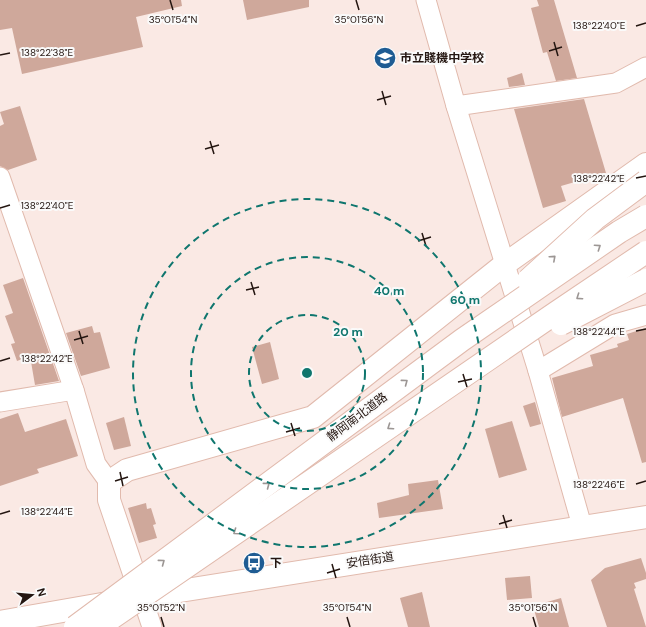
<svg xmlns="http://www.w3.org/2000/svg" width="646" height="627" viewBox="0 0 646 627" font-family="'DM Sans','Noto Sans JP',sans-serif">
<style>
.building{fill:#cfa89b}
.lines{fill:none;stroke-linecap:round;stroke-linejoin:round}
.minor-casing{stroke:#e1baad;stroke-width:21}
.tertiary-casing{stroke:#e1baad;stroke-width:24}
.primary-casing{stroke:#e1baad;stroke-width:24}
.minor{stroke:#fff;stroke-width:19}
.tertiary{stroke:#fff;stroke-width:22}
.primary{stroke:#fff;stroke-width:22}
.motorway-bridge-casing{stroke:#e1baad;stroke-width:24;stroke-linecap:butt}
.motorway-bridge{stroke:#fff;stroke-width:22}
.oneway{stroke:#9c9694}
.ticks{fill:none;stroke:#241611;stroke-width:1.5}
.ring{fill:none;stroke:#0f766e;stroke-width:2;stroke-dasharray:7 5}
.labels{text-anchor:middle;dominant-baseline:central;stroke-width:4;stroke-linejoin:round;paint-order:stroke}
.poi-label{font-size:12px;font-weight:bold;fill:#241611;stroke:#fafafa;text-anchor:start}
.street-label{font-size:12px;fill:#241611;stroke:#fafafa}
.ticks-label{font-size:10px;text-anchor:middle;fill:#241611;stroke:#fafafa;stroke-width:4;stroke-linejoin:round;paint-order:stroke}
.centre{fill:#0f766e;stroke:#fafafa;stroke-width:2}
.ring-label{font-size:12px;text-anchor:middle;font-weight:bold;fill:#0f766e;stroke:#fafafa;stroke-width:4;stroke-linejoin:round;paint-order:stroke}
</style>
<rect width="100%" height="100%" fill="#fae9e4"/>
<g class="building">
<path d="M0,0H181L182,6L136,17L143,47L22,74L12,28L0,30Z"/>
<path d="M243,0H309V7L247,20Z"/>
<path d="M537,0H554L577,78L556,81L547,52L543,53L531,8L539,6Z"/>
<path d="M522,73L525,85L509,87L507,78Z"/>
<path d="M584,99L606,173L561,186L566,201L543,208L514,109Z"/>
<path d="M20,106L37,160L8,170L0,166V126L4,124L0,112Z"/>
<path d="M23,278L59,381L35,385L30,356L17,361L11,344L15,343L5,316L13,313L3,285Z"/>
<path d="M92,326L94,333L100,332L110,368L81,376L66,333Z"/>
<path d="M646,328V462L642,463L623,398L562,417L552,378L593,366L590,355L618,347L617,344L629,340L627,334Z"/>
<path d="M270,342L279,379L262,384L252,347Z"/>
<path d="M535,402L541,424L530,427L523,406Z"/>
<path d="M18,413L25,432L66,419L78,456L37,469L39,473L0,486V419Z"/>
<path d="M124,417L131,446L114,450L106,423Z"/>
<path d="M512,421L527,470L499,478L485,429Z"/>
<path d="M438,480L443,509L379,518L377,503L409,495L408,484Z"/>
<path d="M146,503L147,509L151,508L156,524L153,525L157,538L139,543L128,508Z"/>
<path d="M641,558L646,573V579L634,583L636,588L634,589L646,627H607L591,580L605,568Z"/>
<path d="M530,576L532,598L507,600L505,578Z"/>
<path d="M422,592L430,627H408L400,598Z"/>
<path d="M561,598L569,627H539L533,606Z"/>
</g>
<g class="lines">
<g class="minor-casing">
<g id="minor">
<path d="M426,0L456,106L538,371L582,526"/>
<path d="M456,106L616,83L646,67"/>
<path d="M0,177L74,390L96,464L109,482"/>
<path d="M538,371L615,324L646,315"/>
<path d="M0,402L74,390"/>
<path d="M142,597L152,627"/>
</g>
</g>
<g class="tertiary-casing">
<path id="tertiary" d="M142,597L109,500V482L127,470L313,417L505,264L646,164"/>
</g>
<g class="primary-casing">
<path id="primary" d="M0,622L142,597L646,517"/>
</g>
<use href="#minor" class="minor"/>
<use href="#tertiary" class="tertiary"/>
<use href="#primary" class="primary"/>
<g class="motorway-bridge-casing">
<g id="motorway-bridge">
<path d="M528,280L595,219L646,181"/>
<path d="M561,324L646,280"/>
<path d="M103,624L557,312L646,252"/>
<path d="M75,627L462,340L619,232L646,216"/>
</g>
</g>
<use href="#motorway-bridge" class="motorway-bridge"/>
</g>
<defs><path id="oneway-chevron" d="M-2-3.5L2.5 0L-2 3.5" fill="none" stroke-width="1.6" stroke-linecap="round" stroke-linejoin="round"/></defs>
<g class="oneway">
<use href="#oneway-chevron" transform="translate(598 247) rotate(-34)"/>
<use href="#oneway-chevron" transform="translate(553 258) rotate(-42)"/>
<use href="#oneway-chevron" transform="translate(579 297) rotate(146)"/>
<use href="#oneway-chevron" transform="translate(405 382) rotate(-37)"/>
<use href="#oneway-chevron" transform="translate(390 427) rotate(146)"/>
<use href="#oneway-chevron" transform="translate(267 485) rotate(-37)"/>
<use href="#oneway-chevron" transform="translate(236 532) rotate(145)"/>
<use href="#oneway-chevron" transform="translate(162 562) rotate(-37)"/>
</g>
<path class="ticks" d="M170,0L173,10M356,0L359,10M636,26L646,23M554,42L558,56M549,51L562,47M0,55L10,53M382,91L386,105M377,100L391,96M210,141L214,154M205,149L219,145M636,178L646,176M0,208L10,205M422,233L426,246M418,241L431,237M251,282L255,295M246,290L259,287M79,331L83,344M636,331L646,329M74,340L88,336M0,361L10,358M463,374L467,387M458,382L472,379M291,423L295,436M286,432L300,428M120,472L123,486M115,481L128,477M636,484L646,481M0,514L10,511M503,515L507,528M499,524L512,520M332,564L336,578M327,573L340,569M161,617L164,627M347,617L350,627M533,617L536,627"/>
<g class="ring">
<circle cx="307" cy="373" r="58"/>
<circle cx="307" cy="373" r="116"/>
<circle cx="307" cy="373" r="174"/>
</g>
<defs>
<g id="school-disc" transform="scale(1.15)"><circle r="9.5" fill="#1f5c93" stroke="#fafafa"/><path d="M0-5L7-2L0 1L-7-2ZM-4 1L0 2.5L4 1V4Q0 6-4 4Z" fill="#fff"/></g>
<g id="bus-disc" transform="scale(1.15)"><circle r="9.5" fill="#1f5c93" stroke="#fafafa"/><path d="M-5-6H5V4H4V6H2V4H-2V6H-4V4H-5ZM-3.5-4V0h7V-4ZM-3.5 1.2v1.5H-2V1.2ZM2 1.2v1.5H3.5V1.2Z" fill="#fff"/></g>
</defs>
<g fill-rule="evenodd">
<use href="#school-disc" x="385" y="58"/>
<use href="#bus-disc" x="254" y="563"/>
</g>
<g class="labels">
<g class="poi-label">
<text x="400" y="58">市立賤機中学校</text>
<text x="270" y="563">下</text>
</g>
<g class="street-label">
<text transform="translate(357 417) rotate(-37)">静岡南北道路</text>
<text transform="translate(370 560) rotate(-9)">安倍街道</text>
</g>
</g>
<g class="ticks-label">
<text x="173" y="23">35°01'54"N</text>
<text x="359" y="23">35°01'56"N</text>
<text x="599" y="29">138°22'40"E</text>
<text x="47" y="56">138°22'38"E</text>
<text x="599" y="182">138°22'42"E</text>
<text x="47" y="209">138°22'40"E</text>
<text x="599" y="335">138°22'44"E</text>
<text x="47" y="362">138°22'42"E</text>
<text x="599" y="488">138°22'46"E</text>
<text x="47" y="515">138°22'44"E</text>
<text x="161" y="611">35°01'52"N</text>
<text x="347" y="611">35°01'54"N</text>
<text x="533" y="611">35°01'56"N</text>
</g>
<circle cx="307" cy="373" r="6" class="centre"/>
<g class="ring-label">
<text x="389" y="295">40 m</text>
<text x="465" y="304">60 m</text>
<text x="348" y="336">20 m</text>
</g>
<g transform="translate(32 595) rotate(74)" stroke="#fafafa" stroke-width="3" paint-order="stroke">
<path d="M0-3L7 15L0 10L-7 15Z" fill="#241611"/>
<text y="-6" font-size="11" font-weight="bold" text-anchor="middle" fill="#241611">N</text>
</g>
</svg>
